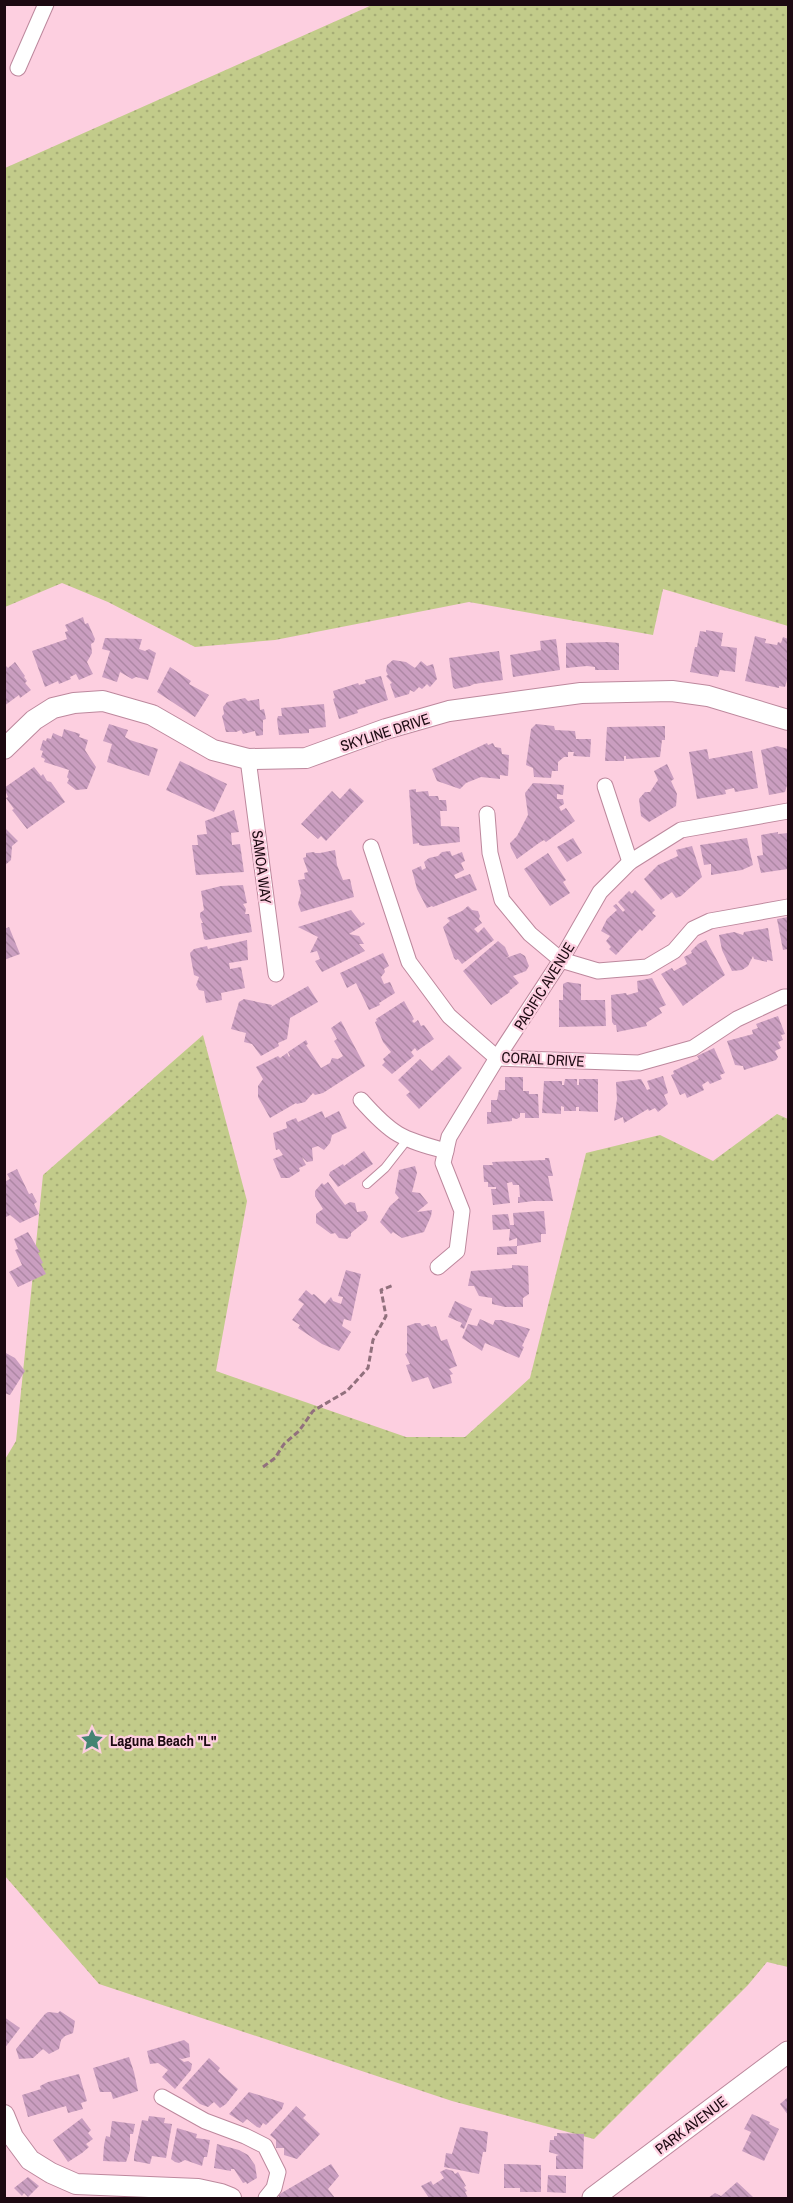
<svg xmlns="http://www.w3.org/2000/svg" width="793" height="2203" viewBox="0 0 793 2203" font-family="'Archivo Narrow',sans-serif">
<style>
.grass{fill:url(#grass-dots)}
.building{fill:url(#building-back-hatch)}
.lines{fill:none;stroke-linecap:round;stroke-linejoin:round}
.service-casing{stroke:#bd889d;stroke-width:10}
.minor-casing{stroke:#bd889d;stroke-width:17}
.tertiary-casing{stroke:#bd889d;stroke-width:22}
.secondary-casing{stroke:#bd889d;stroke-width:23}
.path{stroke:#91707d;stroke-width:3;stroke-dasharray:6 3;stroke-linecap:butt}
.service{stroke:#fff;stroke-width:8}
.minor{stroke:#fff;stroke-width:15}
.tertiary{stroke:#fff;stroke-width:20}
.secondary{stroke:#fff;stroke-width:21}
.labels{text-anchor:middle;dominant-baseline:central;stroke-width:4.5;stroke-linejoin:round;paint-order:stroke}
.street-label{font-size:15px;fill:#1c0911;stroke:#fdcfe0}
.poi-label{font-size:15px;font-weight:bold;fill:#1c0911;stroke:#fdcfe0;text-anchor:start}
</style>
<defs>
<pattern id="grass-dots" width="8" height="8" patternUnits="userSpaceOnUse" patternTransform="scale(1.5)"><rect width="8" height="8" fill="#c2cb8a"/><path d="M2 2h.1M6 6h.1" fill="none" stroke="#a6ad76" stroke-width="1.8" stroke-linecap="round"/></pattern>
<pattern id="building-back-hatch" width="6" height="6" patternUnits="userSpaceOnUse" patternTransform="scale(1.5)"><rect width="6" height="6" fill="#ca9ec0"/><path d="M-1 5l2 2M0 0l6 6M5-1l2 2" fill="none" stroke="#ad87a4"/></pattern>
</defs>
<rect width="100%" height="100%" fill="#fdcfe0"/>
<g class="grass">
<path d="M372,5H788V626L663,589L653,635L469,602L275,640L195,647L108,602L62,583L5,607V168Z"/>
<path d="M203,1035L247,1201L216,1371L406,1437H465L530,1378L586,1153L660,1135L713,1161L777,1114L788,1119V1967L767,1962L748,1985L594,2139L452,2101L99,1984L5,1876L4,1461L16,1441L43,1175Z"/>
</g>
<g class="building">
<path d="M83,617L85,624L88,623L95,639L94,642L91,644L92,653L87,662L93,674L79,680L76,674L70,677L71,679L59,684L58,681L45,687L32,651L67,639L65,632L68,631L65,625Z"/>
<path d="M706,630L723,633L721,646L737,648L735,672L720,670L718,677L690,672L695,647H697L700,631L706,632Z"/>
<path d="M755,636L766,639L765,643L777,645L778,642L781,643L783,637L788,639V681L787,680L785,687L779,686V688L745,681Z"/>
<path d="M105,638L142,639L139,649L145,651L149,649L156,653L148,680L136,677L132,679L120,672L117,682L102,677L110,651L102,649Z"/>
<path d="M556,639L560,670L513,677L510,655L541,650L540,641Z"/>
<path d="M608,642L619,643V670H595V667L587,666L566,668V643Z"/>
<path d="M499,651L503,680L474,684L470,686L455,689L453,687L449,658Z"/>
<path d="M393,660L406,662L415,668L421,661L427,666L433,664L437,679L430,687L427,684L422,689L419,687L414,692L410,690L409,694L395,698L390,684L392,683L386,676L388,675L386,671L387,665Z"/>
<path d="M15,662L25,676L24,677L27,681L25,683L31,690L20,698L19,695L4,706V664L8,668Z"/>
<path d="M170,667L191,681L189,684L209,695L195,717L157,692Z"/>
<path d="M381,676L388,700L357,710L358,713L339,719L333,699L335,698L333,691L358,683L359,685L366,683L365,680Z"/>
<path d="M245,698L248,701L259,699L260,710L264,709L266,719L263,720V735L256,736L255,731L243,734L241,730L236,732H226L222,716L224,714L223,707L227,702Z"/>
<path d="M324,704L326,727L309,729V733L279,735L277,720L278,716H282L281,708Z"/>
<path d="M109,724L128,730L125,737L130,740L158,749L149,776L107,762L112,744L103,741Z"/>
<path d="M536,724L554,726L555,730L575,731L576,739H591L590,757L573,756L574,752H568V757H564L558,762V771H552L551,778L534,777L533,768L526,765L531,729Z"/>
<path d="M665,726V740H662L660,757L626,759V756H624V761H605L607,727Z"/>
<path d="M64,729L74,732L80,734L79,737L88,740L85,750L96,767L87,789L76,790L67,783L69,779L67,777L69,770L44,762L45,759L41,757L43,751L40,750L43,740L46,741L47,738L51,739L53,733L62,737Z"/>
<path d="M487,743L488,745L493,743L495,747L501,748L502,754L509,755L508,776L500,775V779L481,777L466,783L460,789L437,781L432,769Z"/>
<path d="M777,746L788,749V782L785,792L769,795L761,750Z"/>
<path d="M707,749L709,759L752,751L758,788L735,792L734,788L725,790L726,794L697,799L689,752Z"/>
<path d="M180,761L227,784L214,812L166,790Z"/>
<path d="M667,764L674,779L671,781L677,794L676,806L649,822L641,816L639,799L645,792H650L658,780L654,771Z"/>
<path d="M34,767L41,776L43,774L47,781L51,782L65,802L27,829L12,810L14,809L6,798L8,797L4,788Z"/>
<path d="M533,783L564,785L563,795L557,794V799H563L564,804L559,807L561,811L566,808L575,821L546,842L544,840L539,843L517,859L511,848L510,843L517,836L528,815L525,793Z"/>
<path d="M350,788L364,801L326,841L321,836L318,839L301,824L332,791L340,799Z"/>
<path d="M416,789V792L428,791L429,796H438L439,800H446L447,811H440L441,826L459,827L460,842L424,846L419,845V843L413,844L409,790Z"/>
<path d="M234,810L239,832L231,833L232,845L240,844L244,872L196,875L192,845H198L197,835L207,834L205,821Z"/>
<path d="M4,827L18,841L12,846L11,860L4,866Z"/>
<path d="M778,832V834L788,833V869L761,873L757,856L763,855L761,835Z"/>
<path d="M573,838L582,853L567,862L557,847Z"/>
<path d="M747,838L753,865L742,870L711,875V864L704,865L700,845Z"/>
<path d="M692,846L702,877L681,896L676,898L672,892L661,900L644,879L658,865L678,856L676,850Z"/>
<path d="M335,850L337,865L343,880L350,879L354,897L301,912L298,904L301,893L298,880L305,879L304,873L308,872L303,858L306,857V853L314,852L315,853H320Z"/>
<path d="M450,851L452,856L462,852L465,861L461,863L464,870L454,875L456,879L470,874L477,890L433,907L432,906L427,908L417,889L412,870L421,866L422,870L426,868L424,862L429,858L438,856L442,852Z"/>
<path d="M548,853L566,880L563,882L570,893L550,906L524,869Z"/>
<path d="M243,885L247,903L243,904L246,909L245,914H249L252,932L206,940L204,939L201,923H203L200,917V913L204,910L201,891L221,886Z"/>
<path d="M635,890L655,910L652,913L656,916L642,931L640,929L616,955L609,949L611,947L606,941L610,936L601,931L607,919L617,910L613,906L616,904L623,912L625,910L618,902L629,891L632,894Z"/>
<path d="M468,906L472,910L478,911L480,916L479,919L482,923L474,929L478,933L484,927L494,940L462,964L458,959L456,960L454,958L443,927L450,921L447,918L462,911Z"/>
<path d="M351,910L362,924L363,922L365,924L349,934L359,936L364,944H359L365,951L322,972L315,961L320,959L317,951L310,953L318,937L298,927Z"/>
<path d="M788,917V949L783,950L777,919Z"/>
<path d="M9,927L20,954L4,960V929Z"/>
<path d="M768,928L773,961L767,960V962L754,959L753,956L748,966L742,970L732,971L722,950L719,935L734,932L743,935L744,932Z"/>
<path d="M247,940L248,960L229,963L230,969L241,967L245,988L221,993L222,1000L206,1003L204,991L199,990L196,985L199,977L194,975L190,953L194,949L207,946L208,949Z"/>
<path d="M706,940L725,975L683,1006L661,974L672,968L674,971L687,964L684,957L692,953L691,951L698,944Z"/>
<path d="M498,941L505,947L509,956L506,958L520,953L525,956L529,966L526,971L513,976L519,983L509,991L510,992L491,1005L463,971Z"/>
<path d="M383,953L389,966L384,969L385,972L381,977L384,984L390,982L395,993L379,1003L380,1005L369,1010L356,983L347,988L340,973Z"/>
<path d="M652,978L666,1005L659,1008L662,1013L646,1023L647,1026L617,1032L616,1025H614L612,1022L611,995L626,993L627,995L631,994L638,992L637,981Z"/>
<path d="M567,982L581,984V1000H605L606,1026L559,1027V1000H563V984Z"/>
<path d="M308,986L318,1002L290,1018L287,1039L278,1043L279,1046L261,1056L252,1044L244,1042L246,1033L231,1029L239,1002L244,999L272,1005L271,1007Z"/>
<path d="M404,1001L414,1019L412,1021L414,1023L418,1020L421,1026L424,1025L434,1039L417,1051L415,1048L411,1052L414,1056L392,1074L382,1065L385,1062L383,1059L391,1052L383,1042L375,1022L377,1021L376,1019Z"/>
<path d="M778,1016L785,1034L781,1035L783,1040L778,1042L781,1048L775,1051L778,1057L776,1060L744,1070L743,1066L735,1065L727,1041L753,1034L752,1030L758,1028L756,1024Z"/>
<path d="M341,1021L365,1066L323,1093L315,1095L313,1093L305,1102L297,1104L296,1103L270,1118L258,1097V1086L263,1079L256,1067L278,1056L280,1058L287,1053L289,1057L290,1056L288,1052L306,1040L308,1044L306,1045L321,1068L330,1063L332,1058L338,1059L343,1056L334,1041L337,1039L331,1028Z"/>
<path d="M714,1048L725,1073L720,1075L722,1079L710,1084L708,1081L702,1085L704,1090L687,1098L685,1093L680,1095L671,1075L674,1074L673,1071L699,1059L697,1056Z"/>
<path d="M449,1055L462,1068L419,1109L406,1095L410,1092L398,1080L420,1059L432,1071Z"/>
<path d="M663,1076L668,1093L664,1095L668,1104L658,1112L655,1108L649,1111L648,1109L624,1123L623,1117L614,1121L617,1099L616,1082L641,1079L647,1090L650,1089L647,1081Z"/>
<path d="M505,1077H523V1091H529V1094H538L539,1118H525V1113H520V1117L517,1119L512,1118V1121L487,1124V1112H491V1100H497L499,1090H505Z"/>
<path d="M565,1079H577V1085H579V1079H598V1112L579,1111V1107H576V1111H564V1107L561,1106V1114L542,1113L544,1081H562V1085H564Z"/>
<path d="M322,1111L325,1118L339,1111L347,1128L332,1135L330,1143L324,1150L318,1146L312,1148L313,1161L307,1162L302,1157L306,1165L299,1168L300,1171L289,1178H281L273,1159L283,1155L279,1149L276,1150L273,1133L287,1128L286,1122L296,1118L298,1122Z"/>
<path d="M364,1151L373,1164L338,1187L329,1175L330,1172L343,1164L344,1166Z"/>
<path d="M545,1158H549L553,1176H548L553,1201H533L518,1203V1197H520L519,1185H513L512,1182L507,1183L510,1203L493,1205L491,1189H496V1187H488V1182H484L483,1165H493L492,1162L545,1160Z"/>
<path d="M415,1166L417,1173L412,1192L420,1193L428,1203L417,1212L432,1210L431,1216L424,1232L402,1238L393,1232L391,1234L380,1222L390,1206L399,1198L395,1193L399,1170Z"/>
<path d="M17,1169L29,1194L32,1193L37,1202L34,1204L39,1214L20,1223L10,1215L4,1218V1182L10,1179L7,1174Z"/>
<path d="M328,1182L345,1205L350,1202L355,1203L357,1212L365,1211L368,1216L367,1220L351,1233V1236L347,1239L339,1238L335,1233L331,1234L316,1223V1214L323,1209L315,1196V1191L322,1183L324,1185Z"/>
<path d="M544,1211L546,1234H541V1242L517,1246V1238L509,1241L510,1229L493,1230L492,1215L508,1214L510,1225H514L513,1213Z"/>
<path d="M28,1232L40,1252L38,1253L43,1263L41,1264L46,1274L18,1287L9,1272L22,1265L15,1250L18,1249L14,1239Z"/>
<path d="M517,1246V1254L497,1255V1247Z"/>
<path d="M512,1265L528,1266L529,1294L523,1298V1307H505L492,1304V1298L479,1296L474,1286H468L471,1271L512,1268Z"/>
<path d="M346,1270L361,1274L351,1321L344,1319L342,1326L351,1332L339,1351L322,1344L298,1328L300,1325L292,1320L304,1304L298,1300L306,1290L312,1295L314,1294L325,1304L331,1297L333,1301L341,1304L343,1297L338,1296Z"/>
<path d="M455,1301L472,1309L464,1329L460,1327L462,1323L448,1317Z"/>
<path d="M480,1319L493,1325L495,1320H501L530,1329L522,1346L524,1347L519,1358L485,1343L482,1351L462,1338L468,1324L477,1326Z"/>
<path d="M416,1323H420L422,1326L429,1324L431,1327L436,1326L441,1341L447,1339L457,1366L449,1369L453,1374L450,1375L452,1383L433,1389L428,1377L412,1382L406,1365L410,1364L405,1354L407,1353V1326Z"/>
<path d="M4,1352L15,1358L25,1371L10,1395L4,1393Z"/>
<path d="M60,2011L75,2021L73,2033L65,2036L61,2040L59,2049L49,2054L43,2049L33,2058L19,2059L16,2049L45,2014L48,2012L58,2013Z"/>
<path d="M4,2017L20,2028L4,2049Z"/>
<path d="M184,2040L189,2044L190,2057L182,2059L179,2058L184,2062L188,2061L192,2064L191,2070L175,2089L162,2077L168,2070L158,2063L150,2064L147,2051Z"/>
<path d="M129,2057L134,2072L138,2091L113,2099L111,2092H100L93,2068Z"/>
<path d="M209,2058L220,2068L218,2071L238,2089L226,2104L220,2108L214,2102L208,2107L200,2104L182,2088Z"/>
<path d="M79,2074L87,2101L81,2103L83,2109L68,2113L66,2106L28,2117L22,2095L41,2089L40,2086L48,2082Z"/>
<path d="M249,2092L284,2103L282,2109L266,2125L263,2123L260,2128L257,2127L247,2119L243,2123L229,2114Z"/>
<path d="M788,2097V2115L780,2104Z"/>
<path d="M296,2106L306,2115L303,2118L320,2134L297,2159L284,2155V2148H276V2140L270,2135Z"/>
<path d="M752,2114L770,2122L769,2124L779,2129L764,2161L742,2151L751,2132L744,2129Z"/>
<path d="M149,2116L165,2118L164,2123L172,2124L166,2158L152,2156L150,2164L134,2161V2156L142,2120L148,2121Z"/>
<path d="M82,2118L91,2130L88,2133L93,2139L86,2144L89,2147L82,2153L68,2162L53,2140Z"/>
<path d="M112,2121L135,2124L133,2134H130V2150L126,2162L103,2161L104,2145L106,2136L110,2137Z"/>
<path d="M460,2127L488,2132L486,2152H483L479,2174L444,2167L446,2153L452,2154Z"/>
<path d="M177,2128L197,2134L196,2138L210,2140L207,2157H204L202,2166L185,2160L179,2163L175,2162L171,2159Z"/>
<path d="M557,2133L584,2134L583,2169H556V2156L559,2155L549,2152L550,2140H554V2136H557Z"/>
<path d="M217,2144L239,2150L248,2155L255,2165L257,2178L247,2184L246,2182L243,2183L234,2169H231V2171L214,2168Z"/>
<path d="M331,2164L339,2176L328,2189L335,2198H280L278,2195Z"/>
<path d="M504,2164L541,2165V2192H520V2188H504Z"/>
<path d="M446,2169L453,2171L455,2174L458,2172L466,2186L464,2187L467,2191L465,2192L468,2198H429L421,2186L431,2181L433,2185L444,2178L440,2172Z"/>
<path d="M548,2175L566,2176V2193L547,2192Z"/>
<path d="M28,2177L39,2186L28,2197L24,2193L22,2196L14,2188Z"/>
<path d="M737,2182L753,2197L751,2198H708L715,2193L721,2196Z"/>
</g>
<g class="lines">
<g class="service-casing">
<path id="service" d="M367,1184L385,1168L407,1140"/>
</g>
<g class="minor-casing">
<g id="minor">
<path d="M18,68L46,4"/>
<path d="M248,759L276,974"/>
<path d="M605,786L630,862"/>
<path d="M487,814L490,853L502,900L530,934L561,960L598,971L647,967L674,951L693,929L710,921L788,907"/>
<path d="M371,847L409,962L449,1016L497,1058L639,1063L693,1048L737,1019L784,997H788"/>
<path d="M361,1100C392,1135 401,1139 446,1151"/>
<path d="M438,1267L457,1251L462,1211L443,1163L449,1137L497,1058L561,960L600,892L630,862L681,830L788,811"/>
<path d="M162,2097L205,2121L245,2136L265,2146L278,2172L274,2188L266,2198"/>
</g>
</g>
<g class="tertiary-casing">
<g id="tertiary">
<path d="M4,749L34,720L53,708L74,703L103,701L152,715L213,750L248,759L306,758L386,729L449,711L581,693L672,691L708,696L788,720"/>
<path d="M4,2115L13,2137L30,2160L51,2173L76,2184L198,2189L221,2194L231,2198"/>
</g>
</g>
<g class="secondary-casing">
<path id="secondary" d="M593,2198L788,2052"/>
</g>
<path class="path" d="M263,1467L275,1458L284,1444L299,1431L313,1411L347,1391L368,1368L373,1340L386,1316L381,1290L394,1285"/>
<use href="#service" class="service"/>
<use href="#minor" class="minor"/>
<use href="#tertiary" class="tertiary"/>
<use href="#secondary" class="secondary"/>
</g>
<defs>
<g id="sight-bare" transform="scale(1.8)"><path d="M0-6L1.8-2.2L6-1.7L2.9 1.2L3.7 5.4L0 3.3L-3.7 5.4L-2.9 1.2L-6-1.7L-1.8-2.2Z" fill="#438473" stroke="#fdcfe0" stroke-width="2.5" paint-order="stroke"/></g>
</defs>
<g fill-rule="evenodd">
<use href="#sight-bare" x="92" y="1740"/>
</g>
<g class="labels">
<g class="street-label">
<text transform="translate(385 732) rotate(-18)">SKYLINE DRIVE</text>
<text transform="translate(262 867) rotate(83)">SAMOA WAY</text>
<text transform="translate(544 986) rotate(-58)">PACIFIC AVENUE</text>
<text transform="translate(543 1059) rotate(3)">CORAL DRIVE</text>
<text transform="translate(691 2125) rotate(-37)">PARK AVENUE</text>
</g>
<g class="poi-label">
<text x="110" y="1740">Laguna Beach "L"</text>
</g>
</g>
<rect width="793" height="2203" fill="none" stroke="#1c0911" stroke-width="12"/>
</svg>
